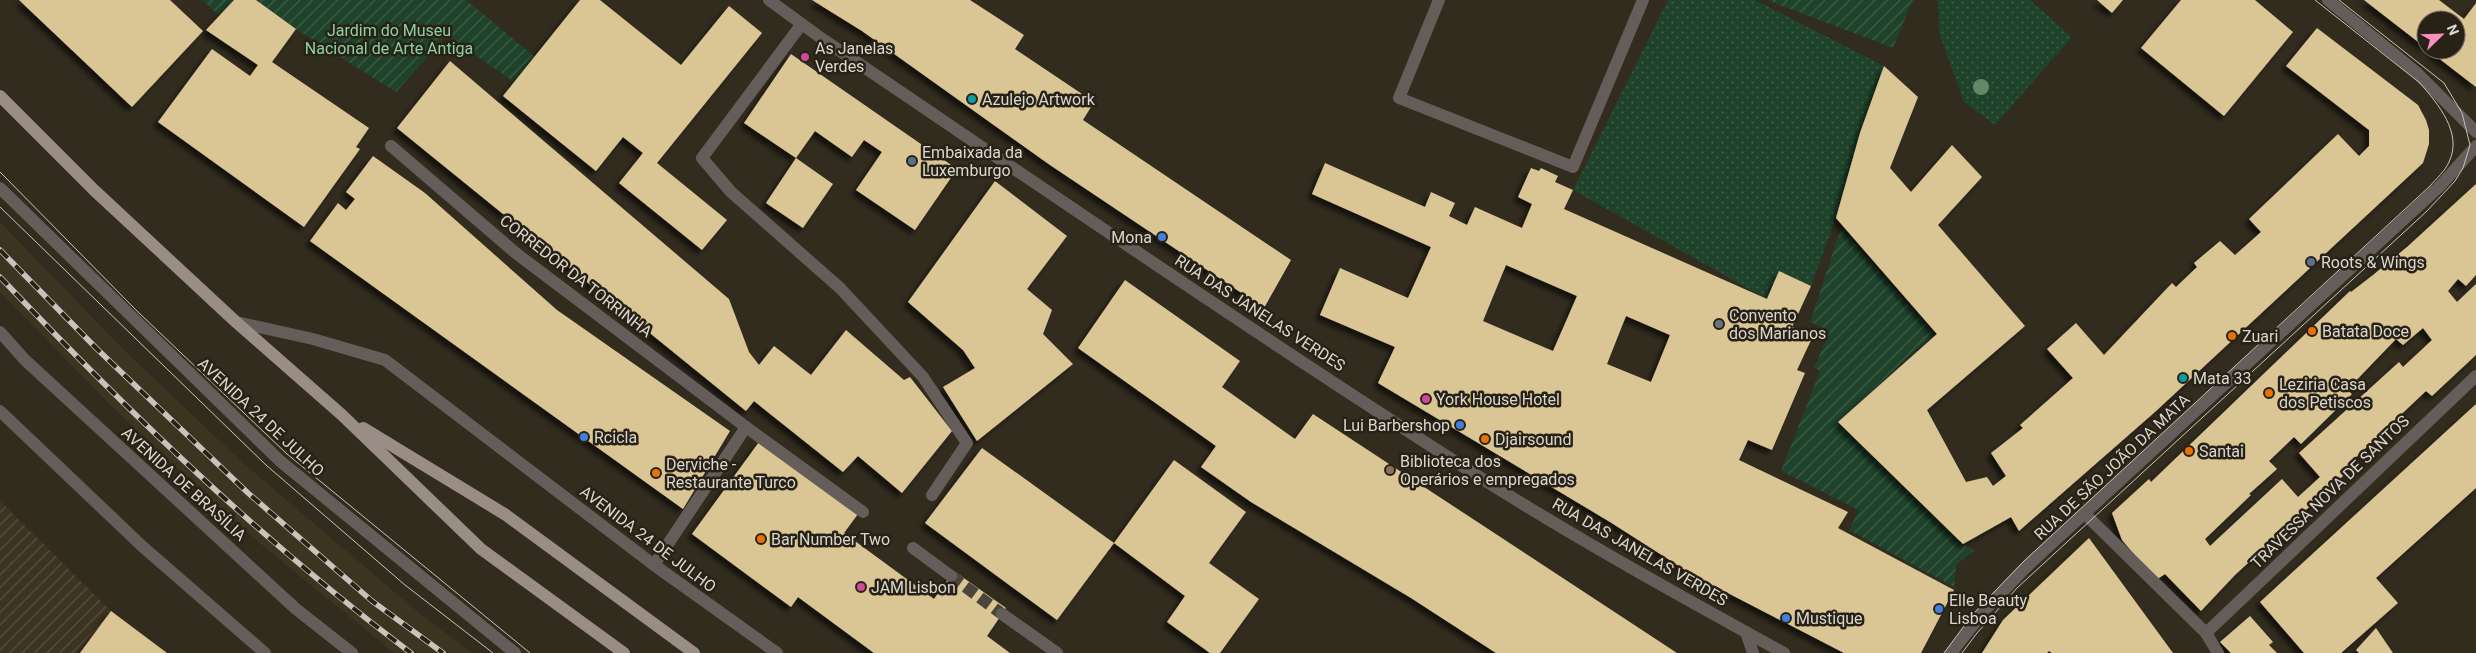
<svg xmlns="http://www.w3.org/2000/svg" width="2476" height="653" viewBox="0 0 2476 653" font-family="Roboto,sans-serif">
<style>
.industrial{fill:url(#industrial-furrows)}
.built{fill:#3c3421}
.grass{fill:url(#grass-dots)}
.garden{fill:url(#garden-furrows)}
.building{fill:#dac594;fill-rule:evenodd;filter:url(#shadow)}
.lines{fill:none;stroke-linecap:round;stroke-linejoin:round}
.minor-tunnel{stroke:#4b4639;stroke-width:12;stroke-dasharray:12 6;stroke-linecap:butt}
.service{stroke:#645d59;stroke-width:12}
.minor{stroke:#645d59;stroke-width:12}
.tertiary{stroke:#645d59;stroke-width:12}
.primary{stroke:#9a8d85;stroke-width:12}
.tram{stroke:#c8c4bb;stroke-width:1}
.rail-casing{stroke:#c8c4bb;stroke-width:5.5}
.rail{stroke:#282216;stroke-width:4;stroke-dasharray:11;stroke-linecap:butt}
.tree{fill:#648766}
.hotel-dot{fill:#d1479c;stroke:#282216;stroke-width:2}
.culture-dot{fill:#0f9aa8;stroke:#282216;stroke-width:2}
.service-dot{fill:#5c6f8a;stroke:#282216;stroke-width:2}
.shop-dot{fill:#3f7fe0;stroke:#282216;stroke-width:2}
.worship-dot{fill:#6b7280;stroke:#282216;stroke-width:2}
.food-dot{fill:#e8710a;stroke:#282216;stroke-width:2}
.education-dot{fill:#8d6e63;stroke:#282216;stroke-width:2}
.labels{text-anchor:middle;dominant-baseline:central;stroke-width:5;stroke-linejoin:round;paint-order:stroke}
.park-label{font-size:16px;fill:#8cd1a0;stroke:#282216}
.poi-label{font-size:16px;fill:#dbd7cf;stroke:#282216;text-anchor:start}
.street-label{font-size:16px;fill:#dbd7cf;stroke:#282216}
</style>
<defs>
<pattern id="industrial-furrows" width="10" height="10" patternUnits="userSpaceOnUse" patternTransform="scale(1.25)"><rect width="10" height="10" fill="#3c3421"/><path d="M-1 1l2-2M0 10L10 0M9 11l2-2" fill="none" stroke="#585140"/></pattern>
<pattern id="grass-dots" width="8" height="8" patternUnits="userSpaceOnUse" patternTransform="scale(1.25)"><rect width="8" height="8" fill="#1e432a"/><path d="M2 2h.1M6 6h.1" fill="none" stroke="#3e5d48" stroke-width="1.8" stroke-linecap="round"/></pattern>
<pattern id="garden-furrows" width="10" height="10" patternUnits="userSpaceOnUse" patternTransform="scale(1.25)"><rect width="10" height="10" fill="#1e432a"/><path d="M-1 1l2-2M0 10L10 0M9 11l2-2" fill="none" stroke="#3e5d48"/></pattern>
<filter id="shadow"><feDropShadow dx="-4.5" dy="4.5" stdDeviation="2.5" flood-color="#0009"/></filter>
</defs>
<rect width="100%" height="100%" fill="#322c1f"/>
<path class="industrial" d="M0,501L111,611L167,653H0Z"/>
<path class="built" d="M0,222L122,348L243,463L418,612L472,653H394L269,551L207,496L111,406L0,292Z"/>
<g class="grass">
<path d="M1668,0H1755L1884,66L1839,209L1811,286L1779,271L1767,299L1573,190Z"/>
<path d="M1938,0H2030L2072,37L1995,125L1964,102L1939,33Z"/>
</g>
<g class="garden">
<path d="M202,0H234L220,16Z"/>
<path d="M256,0H466L535,57L515,83L447,35L396,92L296,29Z"/>
<path d="M1767,0H1913L1893,48Z"/>
<path d="M1841,228L1935,334L1837,422L1962,545L1975,550L1956,565L1954,587L1849,530L1859,510L1781,471L1820,371L1814,368L1830,331L1810,322Z"/>
</g>
<g class="building">
<path d="M19,0H170L203,31L132,107Z"/>
<path d="M234,0H256L296,29L272,62L369,128L356,147L360,149L304,227L158,122L212,49L250,76L258,65L206,30Z"/>
<path d="M580,0H600L681,65L729,6L762,33L657,163L727,220L702,250L619,183L643,153L623,137L596,171L503,96Z"/>
<path d="M812,0H970L1024,35L1015,49L1094,102L1083,120L1291,260L1264,308L1050,165L862,31Z"/>
<path d="M2097,0H2123L2112,13Z"/>
<path d="M2181,0H2255L2293,32L2224,116L2141,48Z"/>
<path d="M2364,0H2439L2464,19L2476,3V87L2428,50H2456V20H2426V48Z"/>
<path d="M2317,28L2418,105L2426,120L2429,130V144L2423,163L2155,412L2019,531L2011,517L1963,544L1838,422L1937,334L1836,218L1860,133L1884,66L1918,97L1890,168L1911,192L1952,145L1982,177L1938,225L2025,326L1927,410L1966,482L1987,477L1993,486L2006,476L1991,453L2023,428L2020,425L2073,378L2047,349L2076,323L2104,355L2172,283L2176,287L2197,267L2194,263L2220,241L2235,255L2261,232L2249,219L2338,134L2359,156L2369,146V130L2286,66Z"/>
<path d="M791,54L957,169L915,230L856,190L882,152L864,140L852,157L815,131L796,158L744,123Z"/>
<path d="M450,61L729,299L749,352L759,365L774,346L811,375L846,330L904,380L910,377L952,431L902,493L858,456L843,472L754,401L746,411L397,128Z"/>
<path d="M373,156L425,193L557,310L730,431L683,509L310,241L338,203L346,210L355,199L346,192Z"/>
<path d="M796,158L833,184L803,228L766,203Z"/>
<path d="M1325,163L1425,207L1431,192L1455,203L1449,216L1467,225L1475,207L1522,228L1532,204L1518,197L1531,168L1539,171L1541,168L1558,176L1555,182L1573,190L1564,209L1767,299L1779,271L1811,286L1792,327L1813,336L1797,370L1805,373L1772,450L1748,440L1739,460L1848,512L1838,528L1954,590L1921,653H1844L1693,575L1610,522L1378,383L1395,347L1320,315L1340,268L1408,298L1431,247L1312,194ZM1506,265L1577,296L1553,351L1483,321ZM1626,316L1670,335L1651,382L1607,364Z"/>
<path d="M995,181L1067,236L1027,289L1052,310L1043,334L1073,364L977,441L943,387L975,368L963,350L908,302Z"/>
<path d="M2476,184V275L2466,286L2458,279L2448,291L2457,302L2476,284V355L2432,396L2426,391L2352,461L2355,465L2235,575L2201,611L2165,574L2156,580L2122,540L2112,513L2149,479L2151,482L2350,291L2351,292L2373,275L2407,247ZM2423,328L2432,340L2403,367L2399,362L2299,453L2320,477L2298,497L2282,479L2210,546L2205,539L2251,495L2249,494L2277,469L2269,461L2294,437L2301,444L2352,394L2347,390L2396,339L2403,345Z"/>
<path d="M1125,280L1240,361L1222,387L1295,439L1313,414L1677,653H1496L1411,598L1251,502L1201,467L1216,446L1078,348Z"/>
<path d="M2476,404V488L2376,578L2398,603L2341,653H2304L2260,602Z"/>
<path d="M759,442L858,514L844,533L934,599L954,571L1006,608L987,636L1010,653H874L798,597L791,607L692,534Z"/>
<path d="M982,448L1114,543L1057,620L925,523Z"/>
<path d="M1174,460L1246,512L1209,563L1259,599L1220,653H1210L1167,622L1185,596L1114,543Z"/>
<path d="M2089,538L2173,653H2052L2049,651L2047,653H1982L2003,620Z"/>
<path d="M111,611L167,653H80Z"/>
<path d="M2250,616L2273,642L2269,645L2277,653H2231L2220,642Z"/>
<path d="M2376,628L2393,653H2359L2356,650Z"/>
</g>
<g class="lines">
<path class="minor-tunnel" d="M951,576L1002,614"/>
<g class="service">
<path d="M1439,0L1399,98L1573,167L1643,0"/>
<path d="M0,188L280,461L515,653"/>
<path d="M0,411L143,547L265,653"/>
</g>
<g class="minor">
<path d="M801,25L702,158L731,192L840,288L923,377L967,443L932,495"/>
<path d="M391,146L517,254L746,427"/>
<path d="M236,322L313,339L385,360L654,565L777,653"/>
<path d="M2085,514L2206,633L2218,653"/>
<path d="M913,548L951,576"/>
<path d="M654,565L746,427L863,512"/>
<path d="M1002,614L1057,653"/>
<path d="M2206,633L2476,376"/>
</g>
<g class="tertiary">
<path d="M769,0L821,38C1040,186 1258,336 1481,478C1579,540 1682,597 1784,653"/>
<path d="M2328,0L2417,73L2476,132"/>
<path d="M0,332L25,360L296,609L352,653"/>
<path d="M1746,632L1753,653"/>
<path d="M1951,653L1984,611L2024,569L2440,186L2476,146"/>
</g>
<g class="primary">
<path d="M0,96L94,190L236,322L342,415L481,549L624,653"/>
<path d="M363,428L506,515L694,653"/>
</g>
<g class="tram">
<path d="M0,172L137,311L287,454L530,653"/>
<path d="M0,207L266,465L405,585L493,653"/>
<path d="M1944,653L1973,614L2024,561L2430,186C2436,179 2445,171 2449,162C2463,133 2438,104 2420,83L2315,0"/>
<path d="M1962,653L1977,633L2017,588L2427,211L2455,181L2463,168L2470,145L2462,113L2444,83L2339,0"/>
</g>
<g class="rail-casing">
<g id="rail">
<path d="M0,250L97,349L248,493L372,601L443,653"/>
<path d="M0,277C128,412 262,541 411,653"/>
</g>
</g>
<use href="#rail" class="rail"/>
</g>
<circle class="tree" cx="1981" cy="87" r="8"/>
<g class="hotel-dot">
<circle cx="805" cy="57" r="5"/>
<circle cx="1426" cy="399" r="5"/>
<circle cx="861" cy="587" r="5"/>
</g>
<g class="culture-dot">
<circle cx="972" cy="99" r="5"/>
<circle cx="2183" cy="378" r="5"/>
</g>
<g class="service-dot">
<circle cx="912" cy="161" r="5"/>
<circle cx="2311" cy="262" r="5"/>
</g>
<g class="shop-dot">
<circle cx="1162" cy="237" r="5"/>
<circle cx="1460" cy="425" r="5"/>
<circle cx="584" cy="437" r="5"/>
<circle cx="1939" cy="609" r="5"/>
<circle cx="1786" cy="618" r="5"/>
</g>
<circle class="worship-dot" cx="1719" cy="324" r="5"/>
<g class="food-dot">
<circle cx="2312" cy="331" r="5"/>
<circle cx="2232" cy="336" r="5"/>
<circle cx="2269" cy="393" r="5"/>
<circle cx="1485" cy="439" r="5"/>
<circle cx="2189" cy="451" r="5"/>
<circle cx="656" cy="473" r="5"/>
<circle cx="761" cy="539" r="5"/>
</g>
<circle class="education-dot" cx="1390" cy="470" r="5"/>
<g class="labels">
<g class="park-label">
<text x="389" y="30">Jardim do Museu<tspan x="389" dy="18">Nacional de Arte Antiga</tspan></text>
</g>
<g class="poi-label">
<text x="815" y="48">As Janelas<tspan x="815" dy="18">Verdes</tspan></text>
<text x="982" y="99">Azulejo Artwork</text>
<text x="922" y="152">Embaixada da<tspan x="922" dy="18">Luxemburgo</tspan></text>
<text x="1152" y="237" text-anchor="end">Mona</text>
<text x="2321" y="262">Roots &amp; Wings</text>
<text x="1729" y="315">Convento<tspan x="1729" dy="18">dos Marianos</tspan></text>
<text x="2322" y="331">Batata Doce</text>
<text x="2242" y="336">Zuari</text>
<text x="2193" y="378">Mata 33</text>
<text x="2279" y="384">Leziria Casa<tspan x="2279" dy="18">dos Petiscos</tspan></text>
<text x="1436" y="399">York House Hotel</text>
<text x="1450" y="425" text-anchor="end">Lui Barbershop</text>
<text x="594" y="437">Rcicla</text>
<text x="1495" y="439">Djairsound</text>
<text x="2199" y="451">Santai</text>
<text x="1400" y="461">Biblioteca dos<tspan x="1400" dy="18">Operários e empregados</tspan></text>
<text x="666" y="464">Derviche -<tspan x="666" dy="18">Restaurante Turco</tspan></text>
<text x="771" y="539">Bar Number Two</text>
<text x="871" y="587">JAM Lisbon</text>
<text x="1949" y="600">Elle Beauty<tspan x="1949" dy="18">Lisboa</tspan></text>
<text x="1796" y="618">Mustique</text>
</g>
<g class="street-label">
<text transform="translate(576 276) rotate(38)">CORREDOR DA TORRINHA</text>
<text transform="translate(1260 313) rotate(33)">RUA DAS JANELAS VERDES</text>
<text transform="translate(261 417) rotate(43)">AVENIDA 24 DE JULHO</text>
<text transform="translate(2112 467) rotate(-43)">RUA DE SÃO JOÃO DA MATA</text>
<text transform="translate(184 484) rotate(42)">AVENIDA DE BRASÍLIA</text>
<text transform="translate(2330 492) rotate(-44)">TRAVESSA NOVA DE SANTOS</text>
<text transform="translate(648 539) rotate(37)">AVENIDA 24 DE JULHO</text>
<text transform="translate(1640 552) rotate(30)">RUA DAS JANELAS VERDES</text>
</g>
</g>
<g transform="translate(2441 35) rotate(67)"><circle r="24" fill="#282216" stroke="#706a60"/>
<path d="M0-4L9 19L0 12L-9 19Z" fill="#fc8fc2"/>
<text y="-8" font-size="14" font-weight="bold" text-anchor="middle" fill="#dbd7cf">N</text>
</g>
</svg>
